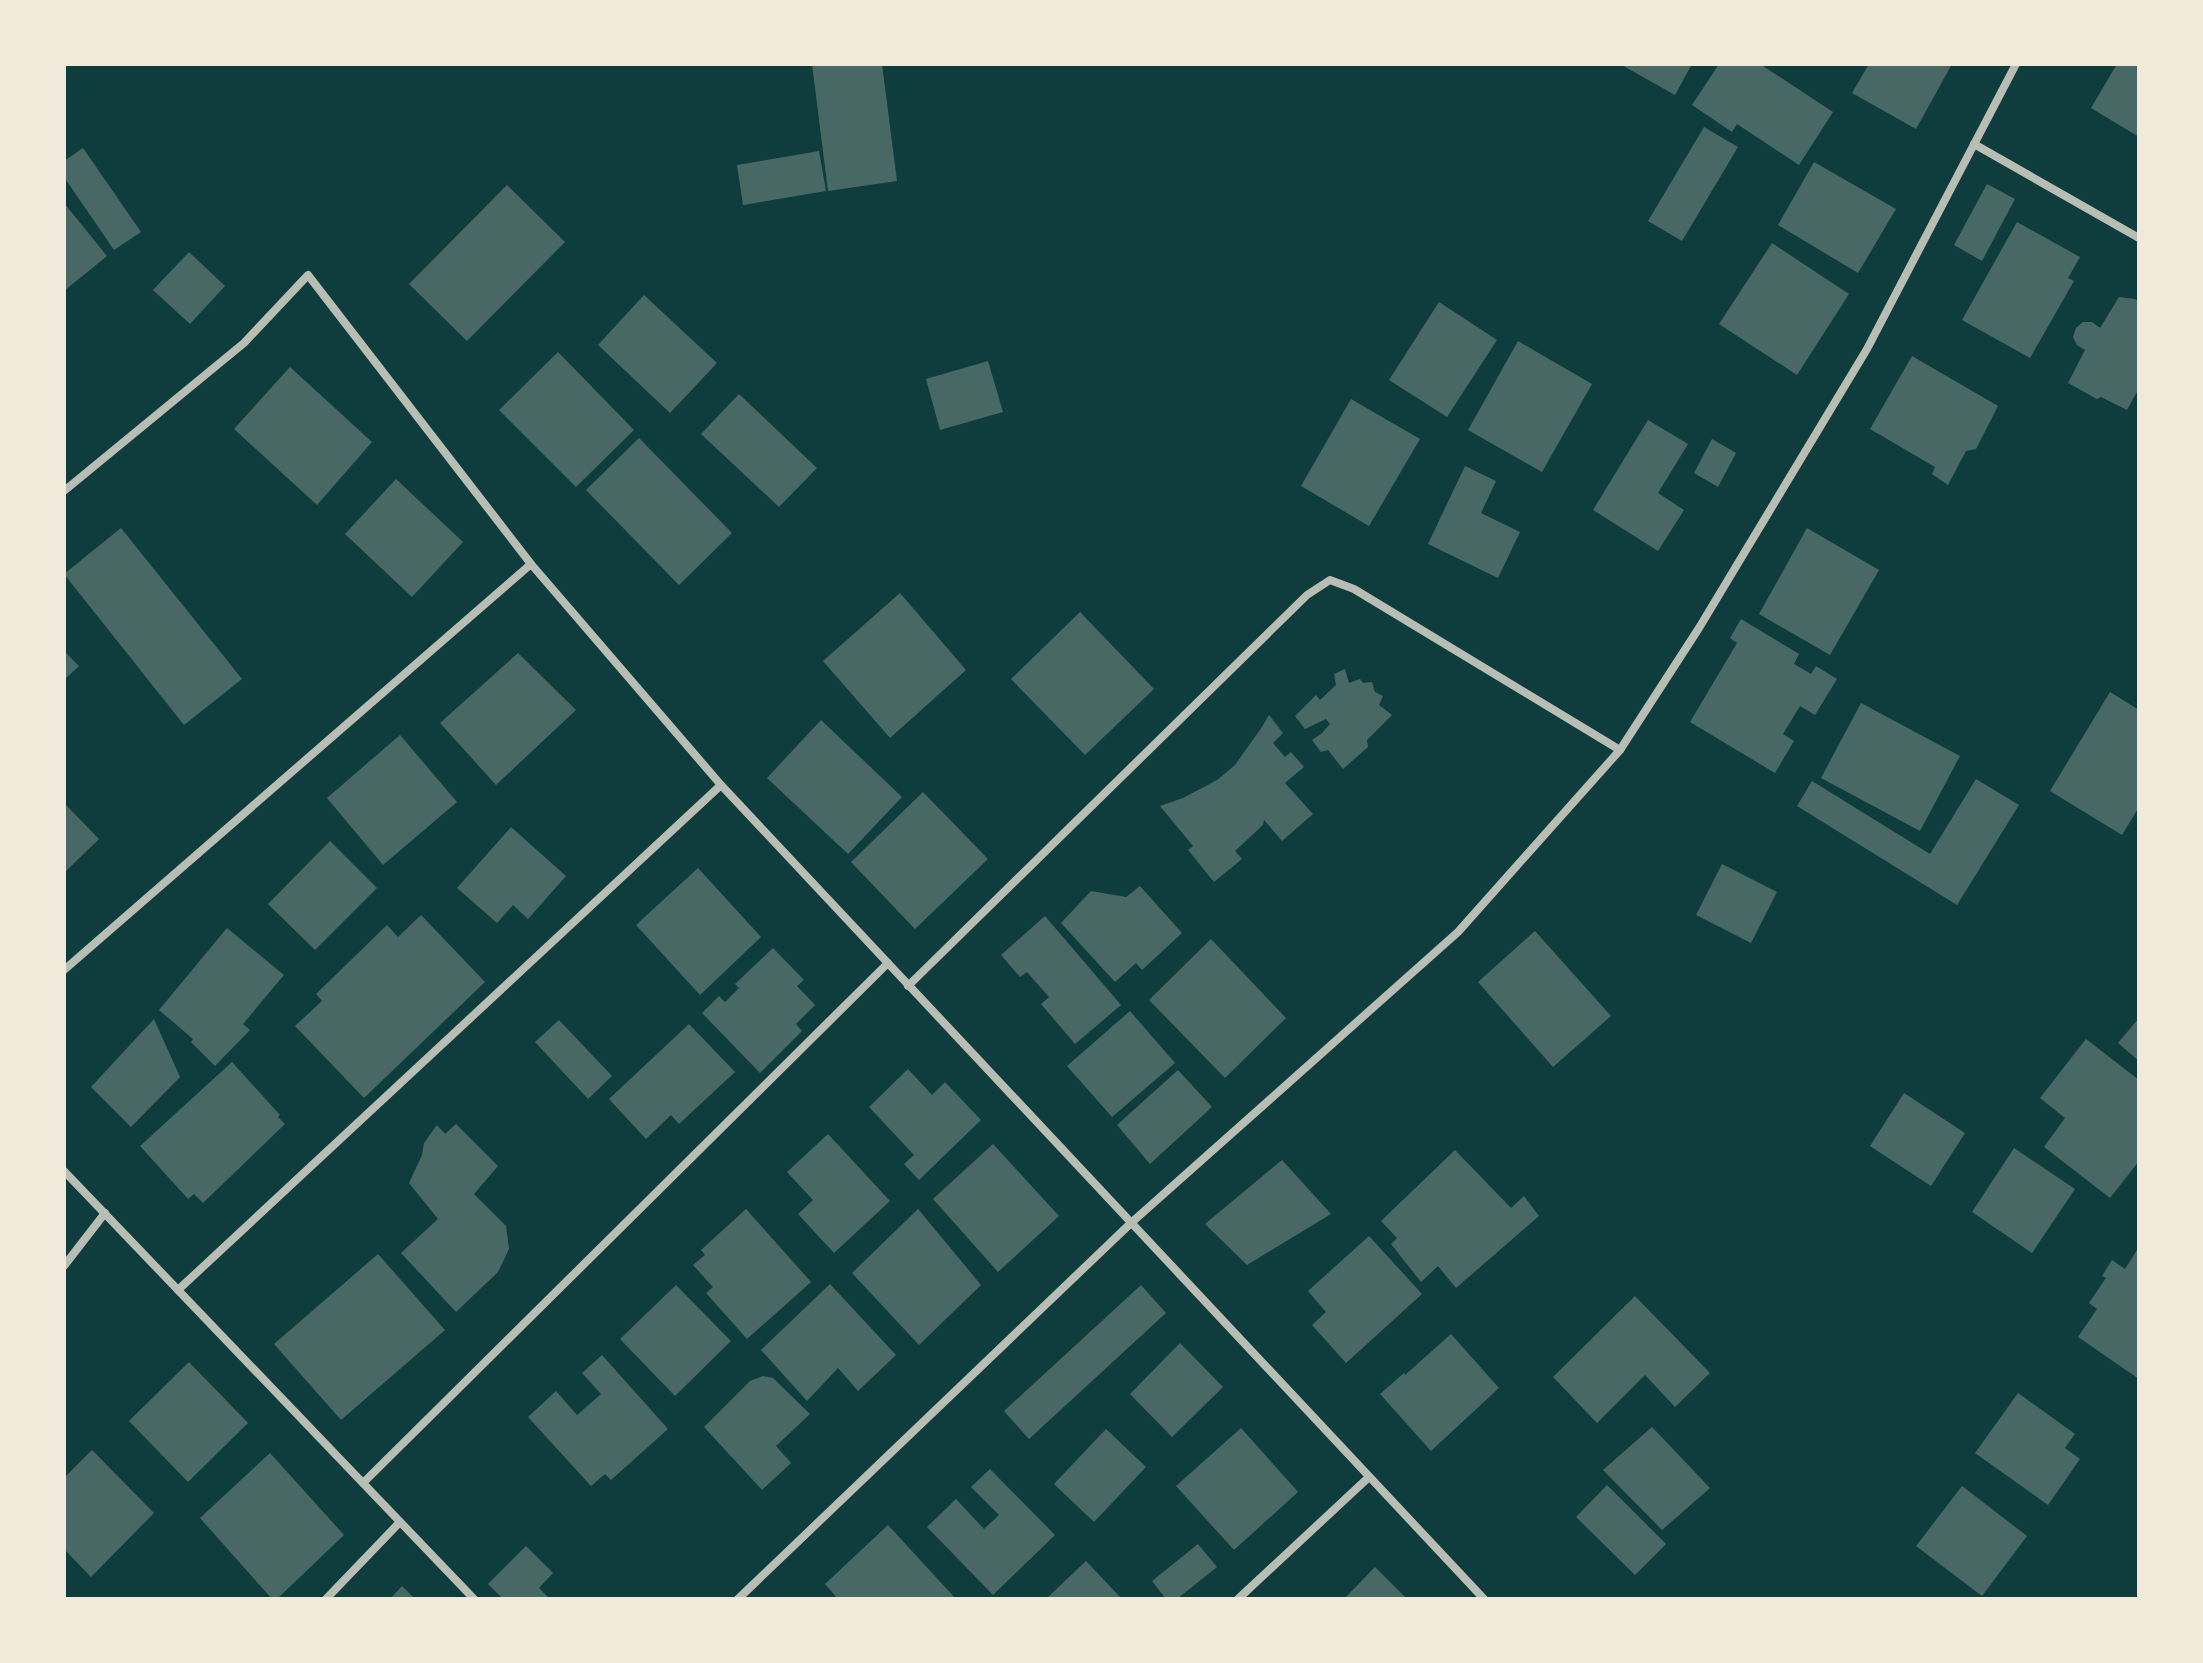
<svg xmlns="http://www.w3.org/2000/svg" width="2203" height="1663" viewBox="0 0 2203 1663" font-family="'Public Sans',sans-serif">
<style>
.building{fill:#486865}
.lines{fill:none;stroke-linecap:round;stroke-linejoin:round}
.minor{stroke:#b8beb3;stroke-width:8}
</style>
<rect width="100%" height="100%" fill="#0f3d3e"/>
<g class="building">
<path d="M812,64H882L897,181L828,191Z"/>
<path d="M1620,64H1692L1675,95Z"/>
<path d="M1719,64H1760L1833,112L1799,165L1737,124L1732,132L1692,105Z"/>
<path d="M1869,64H1952L1916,129L1852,93Z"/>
<path d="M2117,64H2139V137L2091,108Z"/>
<path d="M1704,127L1738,147L1682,241L1648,221Z"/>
<path d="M83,148L141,232L114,250L64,177V161Z"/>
<path d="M819,151L826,191L743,205L737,165Z"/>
<path d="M1814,162L1896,209L1858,273L1778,225Z"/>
<path d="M1987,184L2015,199L1982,261L1954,245Z"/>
<path d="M507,185L565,242L467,341L409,284Z"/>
<path d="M64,203L107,256L64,291Z"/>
<path d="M2017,222L2080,257L2068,278L2074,281L2030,358L1962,320Z"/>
<path d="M1772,243L1849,294L1797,375L1719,324Z"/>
<path d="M189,252L225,286L190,324L153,290Z"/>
<path d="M644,295L717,363L670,413L598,345Z"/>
<path d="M2119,297L2135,299L2139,302V388L2127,410L2101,397L2097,399L2068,383L2085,350L2077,345L2073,337L2076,328L2083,322H2092L2100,328Z"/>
<path d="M1439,302L1497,340L1447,417L1389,380Z"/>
<path d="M1518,341L1592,384L1542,472L1468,430Z"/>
<path d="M558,352L634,430L576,487L499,410Z"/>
<path d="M1912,356L1998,406L1976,449L1966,451L1948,485L1932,474L1935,467L1870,429Z"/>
<path d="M988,361L1003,412L940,430L926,379Z"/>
<path d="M290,367L372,442L317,505L234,429Z"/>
<path d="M739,394L817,468L779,507L701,434Z"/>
<path d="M1351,399L1420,439L1369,526L1301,486Z"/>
<path d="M1648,420L1688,444L1658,493L1684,510L1658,551L1593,510Z"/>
<path d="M639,438L732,533L679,585L586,490Z"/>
<path d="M1712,439L1736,453L1718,487L1694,473Z"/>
<path d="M1465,466L1496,481L1481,513L1520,532L1498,578L1428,544Z"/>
<path d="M396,479L463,542L412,597L345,534Z"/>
<path d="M121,528L242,679L184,725L64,574Z"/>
<path d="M1807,528L1879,570L1830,655L1759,614Z"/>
<path d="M900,593L966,670L890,738L823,661Z"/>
<path d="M1080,612L1154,689L1085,755L1011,679Z"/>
<path d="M1741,619L1799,654L1794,664L1811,674L1816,666L1837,679L1815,715L1800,706L1783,734L1794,741L1775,773L1690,722L1737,643L1730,638Z"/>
<path d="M64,651L79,666L64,680Z"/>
<path d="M518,653L576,710L496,785L440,723Z"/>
<path d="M1345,669L1349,683L1360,679L1363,683L1372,682L1375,692L1383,696L1379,705L1392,715L1367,740L1368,747L1343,769L1328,750L1321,752L1312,740L1321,734L1330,724L1326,719L1305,729L1295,716L1316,695L1320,700L1336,685L1334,674Z"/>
<path d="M2110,692L2139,710V807L2122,835L2050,791Z"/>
<path d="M1861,703L1960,756L1920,831L1821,778Z"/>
<path d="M1269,715L1283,733L1273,743L1285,757L1291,752L1304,767L1285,783L1313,814L1282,841L1264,820L1263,825L1235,851L1242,859L1214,882L1188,850L1193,846L1160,806L1183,798L1217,780L1235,765L1262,727Z"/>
<path d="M821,720L902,797L848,854L767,778Z"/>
<path d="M400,735L457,802L383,865L327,798Z"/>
<path d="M1976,779L2019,805L1957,905L1797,806L1812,781L1930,854Z"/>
<path d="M923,792L988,859L915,929L851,862Z"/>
<path d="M64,803L99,839L64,873Z"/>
<path d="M511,827L566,876L528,919L513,905L497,923L457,888Z"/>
<path d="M330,841L377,888L315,950L268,904Z"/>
<path d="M1722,864L1777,892L1751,943L1696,915Z"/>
<path d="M698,868L761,937L700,995L636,925Z"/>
<path d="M1140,886L1182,933L1142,970L1136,963L1115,982L1061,923L1091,891L1126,897Z"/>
<path d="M421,915L485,982L364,1098L295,1026L322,1001L316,994L387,925L398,937Z"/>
<path d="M1045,916L1121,1005L1075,1044L1041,1004L1049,997L1027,972L1020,977L1001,955Z"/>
<path d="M227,928L284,975L243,1024L250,1030L215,1066L191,1042L193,1039L159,1010Z"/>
<path d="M1535,931L1611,1016L1553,1067L1478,982Z"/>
<path d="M1211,939L1286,1018L1225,1078L1149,1000Z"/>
<path d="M773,948L804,980L797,986L815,1005L796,1024L802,1031L760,1073L702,1013L719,996L725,1002L739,988L735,984Z"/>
<path d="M1130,1011L1175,1063L1112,1117L1067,1066Z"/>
<path d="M2139,1018V1061L2118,1043Z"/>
<path d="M154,1019L180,1077L131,1127L91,1087Z"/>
<path d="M559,1020L612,1076L588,1099L535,1042Z"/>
<path d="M689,1024L735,1072L679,1124L671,1115L646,1139L609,1099Z"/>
<path d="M2086,1039L2139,1080V1161L2110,1198L2044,1147L2065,1118L2040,1098Z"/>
<path d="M232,1062L280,1115L278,1117L285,1124L203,1203L194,1194L188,1199L140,1146Z"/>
<path d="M908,1069L932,1095L945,1082L981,1120L919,1180L904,1164L914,1155L869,1107Z"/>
<path d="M1178,1070L1212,1107L1150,1164L1117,1125Z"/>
<path d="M1904,1093L1965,1133L1931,1186L1870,1146Z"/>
<path d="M456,1124L498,1166L474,1194L506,1226L509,1249L498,1272L456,1312L401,1253L438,1219L409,1183L422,1155L424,1143L437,1125L445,1134Z"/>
<path d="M828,1134L890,1201L834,1253L798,1214L813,1200L787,1172Z"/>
<path d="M993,1144L1059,1216L998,1272L933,1199Z"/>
<path d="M2014,1148L2075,1189L2032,1253L1972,1212Z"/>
<path d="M1455,1150L1511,1208L1524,1196L1539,1216L1456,1288L1438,1266L1421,1282L1391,1244L1397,1238L1381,1221Z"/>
<path d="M1282,1160L1331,1214L1247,1265L1205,1224Z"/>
<path d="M746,1209L811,1282L747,1339L706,1293L713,1287L693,1265L705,1255L701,1250Z"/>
<path d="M918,1209L981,1285L919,1345L852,1273Z"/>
<path d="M1369,1236L1422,1294L1346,1363L1312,1325L1326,1312L1308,1291Z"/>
<path d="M2139,1247V1379L2078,1337L2097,1309L2089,1303L2106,1278L2102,1276L2112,1260L2125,1269Z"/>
<path d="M378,1254L445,1330L341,1420L274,1344Z"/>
<path d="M830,1284L896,1355L858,1391L838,1368L807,1401L761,1350Z"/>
<path d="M676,1285L731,1341L675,1396L620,1339Z"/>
<path d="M1141,1285L1166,1313L1029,1439L1004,1411Z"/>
<path d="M1635,1296L1710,1373L1675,1407L1645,1375L1597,1423L1553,1377Z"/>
<path d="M1451,1334L1499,1388L1431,1451L1380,1394L1404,1373L1405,1375Z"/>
<path d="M1180,1343L1223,1387L1172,1437L1130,1394Z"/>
<path d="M602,1355L668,1429L611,1480L605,1474L591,1486L528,1417L556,1391L577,1415L601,1394L582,1373Z"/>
<path d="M189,1362L248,1423L188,1482L129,1421Z"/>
<path d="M763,1376L773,1378L810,1414L776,1446L791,1463L762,1490L704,1427L750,1381Z"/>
<path d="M2018,1393L2075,1434L2065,1448L2080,1459L2048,1505L1975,1453Z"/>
<path d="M1652,1427L1710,1488L1662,1530L1603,1470Z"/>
<path d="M1241,1428L1298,1492L1234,1550L1176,1486Z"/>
<path d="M1106,1429L1146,1467L1094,1522L1054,1484Z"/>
<path d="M92,1450L154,1513L91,1577L64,1549V1478Z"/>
<path d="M270,1453L344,1535L277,1599H272L200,1518Z"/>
<path d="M990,1469L1055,1535L993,1595L927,1527L956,1499L984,1529L999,1515L971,1487Z"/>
<path d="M1607,1485L1666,1544L1635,1575L1576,1517Z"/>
<path d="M1962,1486L2027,1536L1982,1596L1916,1546Z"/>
<path d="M888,1525L956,1599H838L825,1584Z"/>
<path d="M1198,1544L1217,1567L1177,1599H1166L1152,1581Z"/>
<path d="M526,1546L553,1573L539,1588L550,1599H503L488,1584Z"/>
<path d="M1086,1561L1122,1599H1046Z"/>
<path d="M1375,1567L1407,1599H1344Z"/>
<path d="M402,1586L415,1599H390Z"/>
</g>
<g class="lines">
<g class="minor">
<path d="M1974,144L2139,238"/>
<path d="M64,491L244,343L308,275L531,564L721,785L1484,1599"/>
<path d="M64,970L531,564"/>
<path d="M908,986L1307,595L1330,580L1354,589L1620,750"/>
<path d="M64,1171L474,1599"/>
<path d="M64,1266L105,1213"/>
<path d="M178,1290L721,785"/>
<path d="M363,1483L888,963"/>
<path d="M326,1599L400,1522"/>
<path d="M738,1599L1131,1223L1458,932L1620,750L1699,628L1867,349L2016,64"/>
<path d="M1238,1599L1369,1477"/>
</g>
</g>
<rect width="2203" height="1663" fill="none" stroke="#f1e9da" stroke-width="132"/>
</svg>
